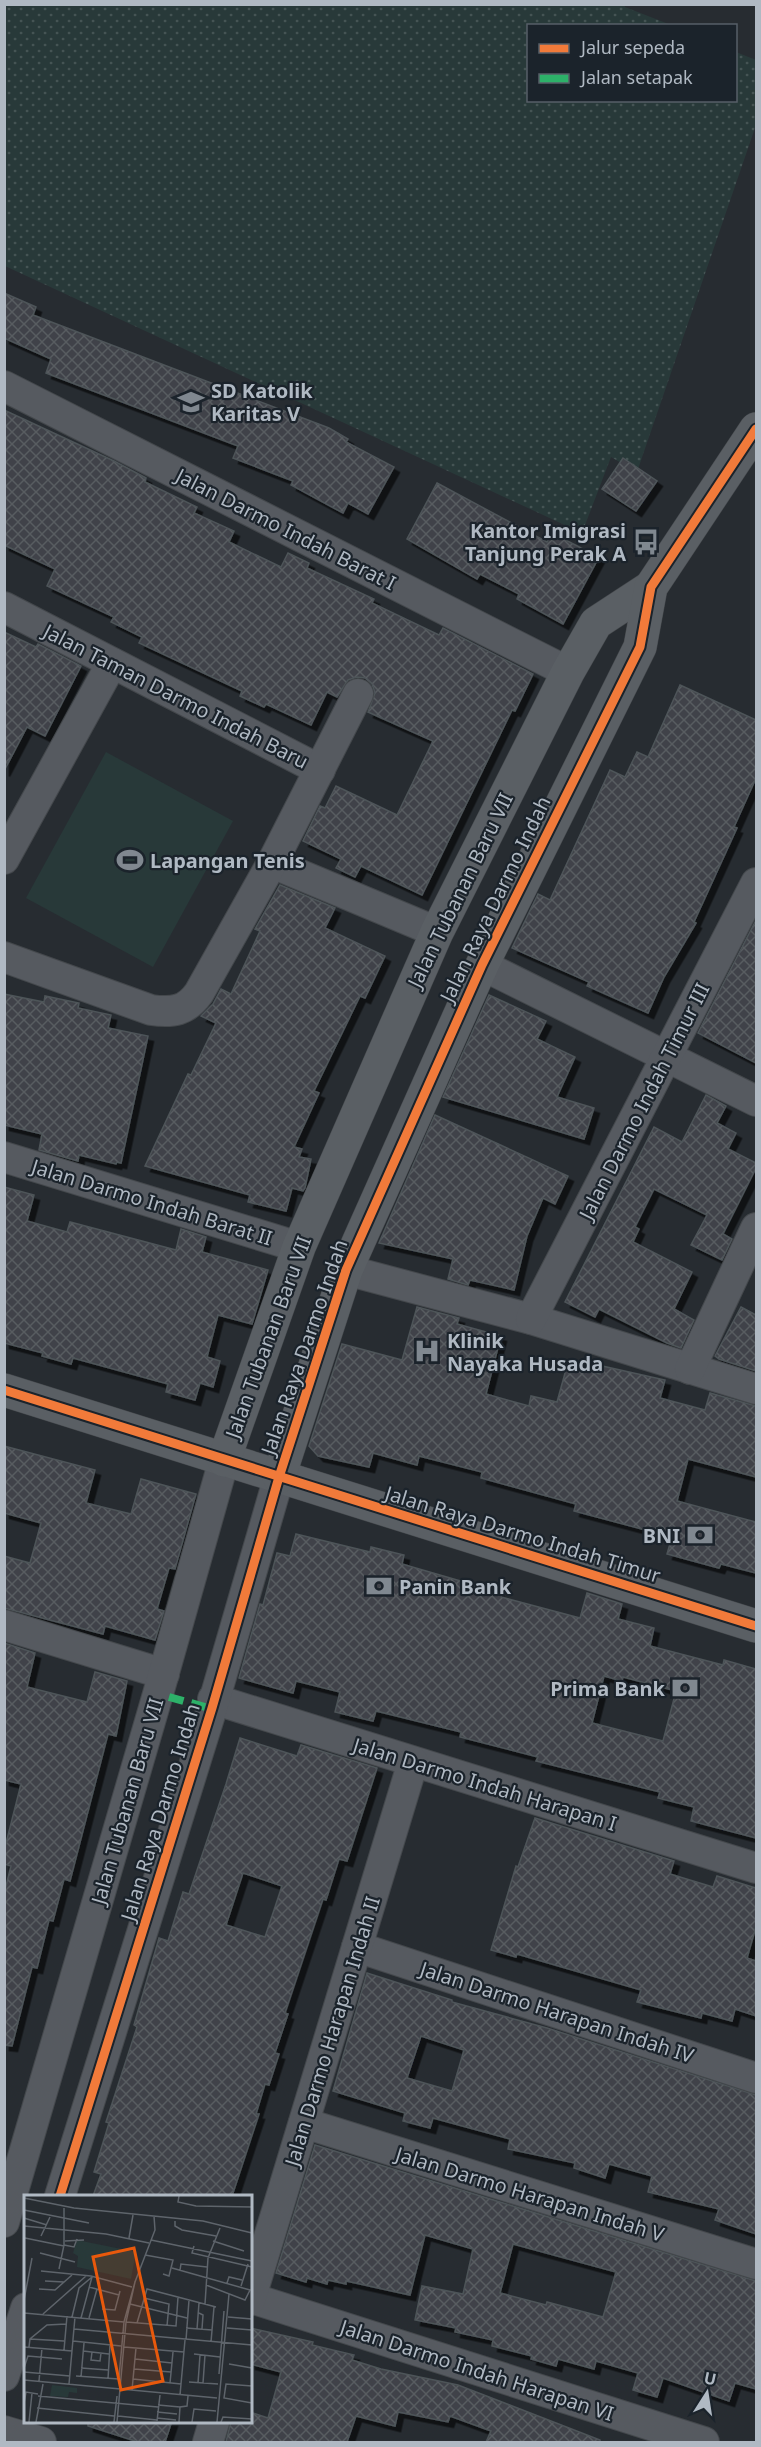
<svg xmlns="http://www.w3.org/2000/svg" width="761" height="2447" viewBox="0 0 761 2447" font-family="'Noto Sans',sans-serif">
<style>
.grass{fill:url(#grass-dots)}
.park{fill:#283939}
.building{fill:url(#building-cross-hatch);stroke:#4e5459;stroke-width:1.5;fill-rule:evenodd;filter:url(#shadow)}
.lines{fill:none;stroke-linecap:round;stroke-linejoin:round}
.street-casing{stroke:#44484c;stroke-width:32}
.secondary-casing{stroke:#44484c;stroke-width:34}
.street{stroke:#565a60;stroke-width:30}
.secondary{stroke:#5a5f64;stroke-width:33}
.quiet{stroke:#2db169;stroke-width:8;stroke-dasharray:15 8;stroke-linecap:butt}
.cycleway-casing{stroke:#1b232b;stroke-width:13}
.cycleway{stroke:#f17a3a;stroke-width:9}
.labels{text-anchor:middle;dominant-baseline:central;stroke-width:4.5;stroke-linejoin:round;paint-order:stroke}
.poi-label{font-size:20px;font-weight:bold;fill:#b0b9c3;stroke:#1b232b;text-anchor:start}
.street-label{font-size:20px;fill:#b0b9c3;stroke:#1b232b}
.inset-road{fill:none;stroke:#5e646b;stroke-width:1.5}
.view{fill:#e8590c;fill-opacity:0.15;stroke:#e8590c;stroke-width:3}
.inset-edge{fill:none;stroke:#b0b9c3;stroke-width:3}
</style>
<defs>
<pattern id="grass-dots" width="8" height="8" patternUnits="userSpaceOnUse" patternTransform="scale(1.5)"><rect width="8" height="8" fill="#283939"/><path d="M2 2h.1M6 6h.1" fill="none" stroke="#455454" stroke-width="1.8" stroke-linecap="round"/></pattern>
<pattern id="building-cross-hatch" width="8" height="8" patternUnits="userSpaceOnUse" patternTransform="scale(1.5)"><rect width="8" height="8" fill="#3f4348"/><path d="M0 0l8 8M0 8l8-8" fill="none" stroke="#585c61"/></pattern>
<filter id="shadow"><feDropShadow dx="5.5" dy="5.5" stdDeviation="0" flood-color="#0009"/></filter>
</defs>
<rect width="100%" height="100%" fill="#272c31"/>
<path class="grass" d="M624,4L625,7L671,25L528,26V100H736V52L756,60V125L637,472L611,457L582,533L5,266V5Z"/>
<path class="park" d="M106,752L233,821L153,967L26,898Z"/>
<g class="building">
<path d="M4,293L36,307L33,315L329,428L348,439L346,442L394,467L368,514L348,503L343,513L291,485L293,481L233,458L238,446L46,373L51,359L4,338Z"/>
<path d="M4,410L114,461L146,478L145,482L197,507L194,513L234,531L229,542L281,567L288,553L309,563L307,568L374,599L372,603L439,635L443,628L533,674L515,711L512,710L422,895L361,866L355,877L336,868L341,859L303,841L320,806L325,808L336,786L397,815L433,741L368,712L375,693L372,684L365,678L357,677L348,680L337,697L327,692L311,725L266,704L264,707L240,696L242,691L139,643L142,637L111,622L114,617L47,586L55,569L4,545Z"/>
<path d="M623,458L657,481L636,511L602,489Z"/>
<path d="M437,483L547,542L552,533L599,557L563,624L517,599L519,594L480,574L477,579L407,539Z"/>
<path d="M4,632L36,647L38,644L81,666L45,736L27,727L4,771Z"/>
<path d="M680,685L756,720V778L734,827L737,828L694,922L696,923L664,977L648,1013L587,986L589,982L512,948L538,894L550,900L610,770L625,777L637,752L648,757Z"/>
<path d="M280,885L335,908L325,928L385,956L365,998L360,996L314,1091L319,1093L294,1147L302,1149L299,1157L311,1159L305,1188L303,1191L292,1188L286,1211L248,1202L250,1195L145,1166L188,1074L191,1075L216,1023L201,1016L213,1004L221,989L231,994L260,931L255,929Z"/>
<path d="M756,920V1063L698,1033Z"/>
<path d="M4,994L44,1002L45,996L79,1003L78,1008L111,1015L108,1028L148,1036L121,1163L117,1162L116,1164L79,1155L78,1161L39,1150L42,1134L4,1125Z"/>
<path d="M489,995L546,1021L537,1039L575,1057L557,1097L594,1108L584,1139L443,1097Z"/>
<path d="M706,1095L726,1106L717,1123L736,1133L728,1149L756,1163V1168L723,1234L732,1239L722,1260L691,1245L707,1215L654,1189L635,1227L639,1229L633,1242L692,1272L674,1309L694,1320L681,1348L667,1343L599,1309L595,1317L565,1302L654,1127L682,1142Z"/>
<path d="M435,1115L568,1176L555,1204L543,1198L527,1236L514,1290L470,1280L468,1285L448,1279L453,1259L379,1243Z"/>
<path d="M4,1187L34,1195L27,1221L67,1232L70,1222L176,1250L181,1229L206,1237L202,1252L268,1270L252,1324L218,1315L207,1357L220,1361L213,1387L200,1383L195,1400L166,1392L168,1384L73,1358L71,1364L42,1356L43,1353L4,1343Z"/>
<path d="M417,1307L459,1318L457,1324L501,1336L486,1394L529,1406L531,1396L557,1402L567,1366L600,1374L602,1366L665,1380L660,1398L705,1410L710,1393L756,1406V1477L688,1459L677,1501L756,1522V1573L721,1564L719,1568L667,1554L672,1537L574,1511L576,1504L481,1478L482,1472L419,1456L417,1465L373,1453L369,1467L318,1456L309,1446L342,1344L402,1360Z"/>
<path d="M741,1307L756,1315V1371L719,1359L715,1356Z"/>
<path d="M4,1446L95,1470L86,1503L131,1514L141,1479L196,1494L175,1569L169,1568L157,1609L164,1611L155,1640L105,1626L103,1634L4,1608V1556L30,1563L41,1523L4,1513Z"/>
<path d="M296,1534L370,1552L371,1547L404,1555L402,1564L502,1593L501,1597L580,1618L587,1593L622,1604L618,1619L654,1628L650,1646L723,1665L724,1660L756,1669V1838L691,1821L694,1807L658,1798L660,1792L536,1761L538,1757L460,1737L461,1732L376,1711L373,1721L335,1712L340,1692L296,1681L293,1693L239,1678L260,1604L263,1605L277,1553L290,1556ZM604,1676L622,1681L623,1677L676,1691L663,1741L592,1723Z"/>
<path d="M4,1643L35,1653L27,1687L87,1702L95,1672L127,1681L116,1736L108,1734L70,1881L64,1879L53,1921L49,1920L37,1968L32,1967L12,2046L4,2045V1894L11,1866L4,1864V1851L21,1784L4,1780Z"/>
<path d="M240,1738L297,1756L301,1745L377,1768L347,1861L339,1859L326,1900L323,1899L285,2013L288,2014L275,2053L279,2054L269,2085L265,2084L256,2114H259L232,2196H93L101,2174L94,2172L109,2123L106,2122L137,2027L134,2025L159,1938L168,1941L183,1892L189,1894L226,1784ZM243,1873L282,1886L265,1937L226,1925Z"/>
<path d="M535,1818L674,1861L670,1874L713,1887L717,1876L756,1888V1927L747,1958L756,1961V2016L735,2009L732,2021L702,2013L701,2018L637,2002L641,1990L517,1954L516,1957L491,1950L516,1866L518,1867Z"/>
<path d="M367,1973L452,2000V2002L547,2028L756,2095V2234L715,2220L719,2209L648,2192L652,2176L609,2164L605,2178L574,2168L575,2163L508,2149L510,2139L433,2118L430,2128L403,2121L405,2113L333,2091ZM421,2036L464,2050L452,2091L407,2078Z"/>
<path d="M315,2145L756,2281V2389L735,2383L729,2401L663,2378L657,2397L633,2390L638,2373L596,2361L594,2369L558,2359L556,2366L531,2359L532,2356L492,2346L493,2340L455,2332L456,2328L415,2320L422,2286L463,2294L473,2249L425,2235L410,2295L346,2281V2284L328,2280L327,2284L307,2278L306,2282L276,2273ZM513,2244L616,2272L603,2317L547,2302L546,2305L500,2293Z"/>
<path d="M250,2328L313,2342L312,2345L354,2355L352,2360L381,2369L458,2385L600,2440V2442H486L491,2431L450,2416L448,2422L398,2412L395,2426L356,2416L347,2442H226L231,2421H250V2412L268,2418L281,2372L250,2364Z"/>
<path d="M88,2421H172L165,2442H138L88,2426Z"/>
</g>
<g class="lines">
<g class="street-casing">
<g id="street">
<path d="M4,386L568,672"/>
<path d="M4,607L320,770"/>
<path d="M4,859L112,663"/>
<path d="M272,863L437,932"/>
<path d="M4,957L151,1010C173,1013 186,1011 199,993L272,863L358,694"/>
<path d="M482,965L756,1101"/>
<path d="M4,1157L299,1247"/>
<path d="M346,1270L531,1319L756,1389"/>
<path d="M531,1319L756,883"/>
<path d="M690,1369L756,1228"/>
<path d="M4,1625L164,1674"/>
<path d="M213,1699L756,1868"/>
<path d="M357,1947L756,2078"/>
<path d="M304,2123L756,2264"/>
<path d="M60,2196L212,1708L279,1477"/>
<path d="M4,2222L158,1694L224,1460"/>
<path d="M251,2298L704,2442"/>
<path d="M250,2300L413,1762"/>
<path d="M4,2376L26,2308"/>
<path d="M4,2431L41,2442"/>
<path d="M208,2442L214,2422"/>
</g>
</g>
<g class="secondary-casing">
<g id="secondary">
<path d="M4,1390L756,1626"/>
<path d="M224,1460L299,1247L437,932L568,672L596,623L651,587"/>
<path d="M279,1477L346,1270L482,965L640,647L651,587L756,429"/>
</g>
</g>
<use href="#street" class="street"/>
<use href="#secondary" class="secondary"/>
<path class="quiet" d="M169,1697L205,1707"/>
<g class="cycleway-casing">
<g id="cycleway">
<path d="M4,1390L756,1626"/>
<path d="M60,2196L212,1708L279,1477L346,1270L482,965L640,647L651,587L756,429"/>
</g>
</g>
<use href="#cycleway" class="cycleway"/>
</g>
<defs>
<g id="school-bare" transform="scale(2.07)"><path d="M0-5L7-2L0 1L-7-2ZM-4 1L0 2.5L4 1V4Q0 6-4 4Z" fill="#808890" stroke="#1b232b" stroke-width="2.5" paint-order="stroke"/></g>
<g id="bus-bare" transform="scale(2.07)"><path d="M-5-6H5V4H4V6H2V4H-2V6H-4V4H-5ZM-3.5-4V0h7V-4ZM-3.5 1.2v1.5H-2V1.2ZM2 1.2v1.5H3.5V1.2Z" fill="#808890" stroke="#1b232b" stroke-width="2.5" paint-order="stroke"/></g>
<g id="stadium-bare" transform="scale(2.07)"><path d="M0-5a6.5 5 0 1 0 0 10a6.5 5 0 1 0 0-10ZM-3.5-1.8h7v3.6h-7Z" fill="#808890" stroke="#1b232b" stroke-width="2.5" paint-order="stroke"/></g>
<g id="hospital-bare" transform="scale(2.07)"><path d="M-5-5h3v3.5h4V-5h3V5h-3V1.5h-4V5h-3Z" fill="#808890" stroke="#1b232b" stroke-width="2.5" paint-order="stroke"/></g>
<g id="bank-bare" transform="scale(2.07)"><path d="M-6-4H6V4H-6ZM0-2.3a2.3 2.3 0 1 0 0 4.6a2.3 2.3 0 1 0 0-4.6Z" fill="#808890" stroke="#1b232b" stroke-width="2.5" paint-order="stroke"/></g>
</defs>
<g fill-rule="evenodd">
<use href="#school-bare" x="191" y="402"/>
<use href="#bus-bare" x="646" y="542"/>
<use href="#stadium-bare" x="130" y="860"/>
<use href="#hospital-bare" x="427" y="1351"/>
<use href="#bank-bare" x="700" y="1535"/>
<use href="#bank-bare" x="379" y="1586"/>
<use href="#bank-bare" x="685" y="1688"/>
</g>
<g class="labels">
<g class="poi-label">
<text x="211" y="390">SD Katolik<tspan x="211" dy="23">Karitas V</tspan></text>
<text x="626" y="530" text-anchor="end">Kantor Imigrasi<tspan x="626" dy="23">Tanjung Perak A</tspan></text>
<text x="150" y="860">Lapangan Tenis</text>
<text x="447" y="1340">Klinik<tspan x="447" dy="23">Nayaka Husada</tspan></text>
<text x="680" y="1535" text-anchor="end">BNI</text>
<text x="399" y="1586">Panin Bank</text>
<text x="665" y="1688" text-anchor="end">Prima Bank</text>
</g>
<g class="street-label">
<text transform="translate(286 529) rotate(27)">Jalan Darmo Indah Barat I</text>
<text transform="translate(176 696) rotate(27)">Jalan Taman Darmo Indah Baru</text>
<text transform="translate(460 890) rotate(-64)">Jalan Tubanan Baru VII</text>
<text transform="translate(495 899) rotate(-64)">Jalan Raya Darmo Indah</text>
<text transform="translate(644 1101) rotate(-63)">Jalan Darmo Indah Timur III</text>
<text transform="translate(152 1202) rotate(17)">Jalan Darmo Indah Barat II</text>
<text transform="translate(268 1337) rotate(-70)">Jalan Tubanan Baru VII</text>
<text transform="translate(304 1347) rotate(-71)">Jalan Raya Darmo Indah</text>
<text transform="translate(523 1534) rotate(17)">Jalan Raya Darmo Indah Timur</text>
<text transform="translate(485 1784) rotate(17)">Jalan Darmo Indah Harapan I</text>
<text transform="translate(127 1801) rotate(-74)">Jalan Tubanan Baru VII</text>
<text transform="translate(160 1812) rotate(-73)">Jalan Raya Darmo Indah</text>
<text transform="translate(557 2012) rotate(18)">Jalan Darmo Harapan Indah IV</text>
<text transform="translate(332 2031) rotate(-73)">Jalan Darmo Harapan Indah II</text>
<text transform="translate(530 2194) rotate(17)">Jalan Darmo Harapan Indah V</text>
<text transform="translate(477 2370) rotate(18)">Jalan Darmo Indah Harapan VI</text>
</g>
</g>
<g transform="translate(24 2195)">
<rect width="228" height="228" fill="#272c31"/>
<path d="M53,45L112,57L107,84L53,72L54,61L49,58ZM28,190L53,193V198L45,197L44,202L26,201Z" fill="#283939"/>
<path class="inset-road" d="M155,1L154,7L172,11L228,12M0,3L50,13L179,26L228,38M0,15L65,28M0,23L23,30M151,26V31L158,35L192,41M0,31L82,39L125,48M17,41L26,22M1,43L40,51M105,43L109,20M127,45L228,66M41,46L60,45M189,46L220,56M40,50L50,52L53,44M170,51L168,58L228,72M16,58L51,67M121,60L149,65L145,81L139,79M148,73L226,95L221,105L182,90M35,74L40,50V13M156,75L157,69L183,72M17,76L67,81L108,92M21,86L40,87M203,88L205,82L218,85M217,91L224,69M65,92L95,100M15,94L31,95L48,80M120,103L145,109L143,131M0,105L8,63M106,109L163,123M181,109L184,63L196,33M78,114L91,115L96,96M0,118L100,127M175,118L179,120L178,134M19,119L62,81M48,122L55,93L68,82M204,122L228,124M57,123L68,82M65,123L73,94M102,127L152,131L154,102M113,128L123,94L192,112M162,133L188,135M203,133L228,135M50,134L228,150M173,134L175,108M6,144L40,146M162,145L165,105M49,146L97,151M187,147L190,112M0,152L48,156M5,152L6,144L23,130L42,129M100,152L160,157M40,155L43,121M59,156L85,159M68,157L67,165L76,166L77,158M170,159L196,162M111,164L148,168M205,169L228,173M0,173L4,161L38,164M57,173L84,175M110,174L147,177M0,177L46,181M195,179L200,116M52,181L95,184M57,182L60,148M95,182L100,127L111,87M84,184L86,150M109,184L157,189M0,185L193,203M15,186L18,153M165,187L194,189M146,188L149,157M174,188L176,160M179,188L181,160M45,189L51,122M228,191L202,189L200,203L228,208M108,195L112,153M156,200L161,145M14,201L134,212M0,208L2,197L14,199M134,210L156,212M13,213L90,221M133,217L153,219M94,221L133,225M133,223L152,225M133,226L136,200M5,227L8,198M12,227L19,189M90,227L93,201M93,227L102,127L111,87L131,35L130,21M155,227L156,212L163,211L164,201M168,227L170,214L192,216M193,227L205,99M197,227L199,222L228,224"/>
<path class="view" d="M110,53L139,186L97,195L69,62Z"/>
<rect width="228" height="228" class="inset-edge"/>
</g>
<rect width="761" height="2447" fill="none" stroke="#b0b9c3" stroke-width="12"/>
<rect x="527" y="24" width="210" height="78" fill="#1b232b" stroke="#575f68" stroke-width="1.5"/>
<rect x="539" y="44" width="30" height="9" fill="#f17a3a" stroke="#575f68" stroke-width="1.5"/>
<text x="581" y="54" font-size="18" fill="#b0b9c3">Jalur sepeda</text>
<rect x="539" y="74" width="30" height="9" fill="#2db169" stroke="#575f68" stroke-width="1.5"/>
<text x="581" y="84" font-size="18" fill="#b0b9c3">Jalan setapak</text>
<g transform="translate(707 2393) rotate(12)" stroke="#1b232b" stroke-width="4.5" paint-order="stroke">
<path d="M0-4.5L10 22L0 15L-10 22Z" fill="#b0b9c3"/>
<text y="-9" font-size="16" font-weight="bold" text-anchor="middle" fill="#b0b9c3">U</text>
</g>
</svg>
